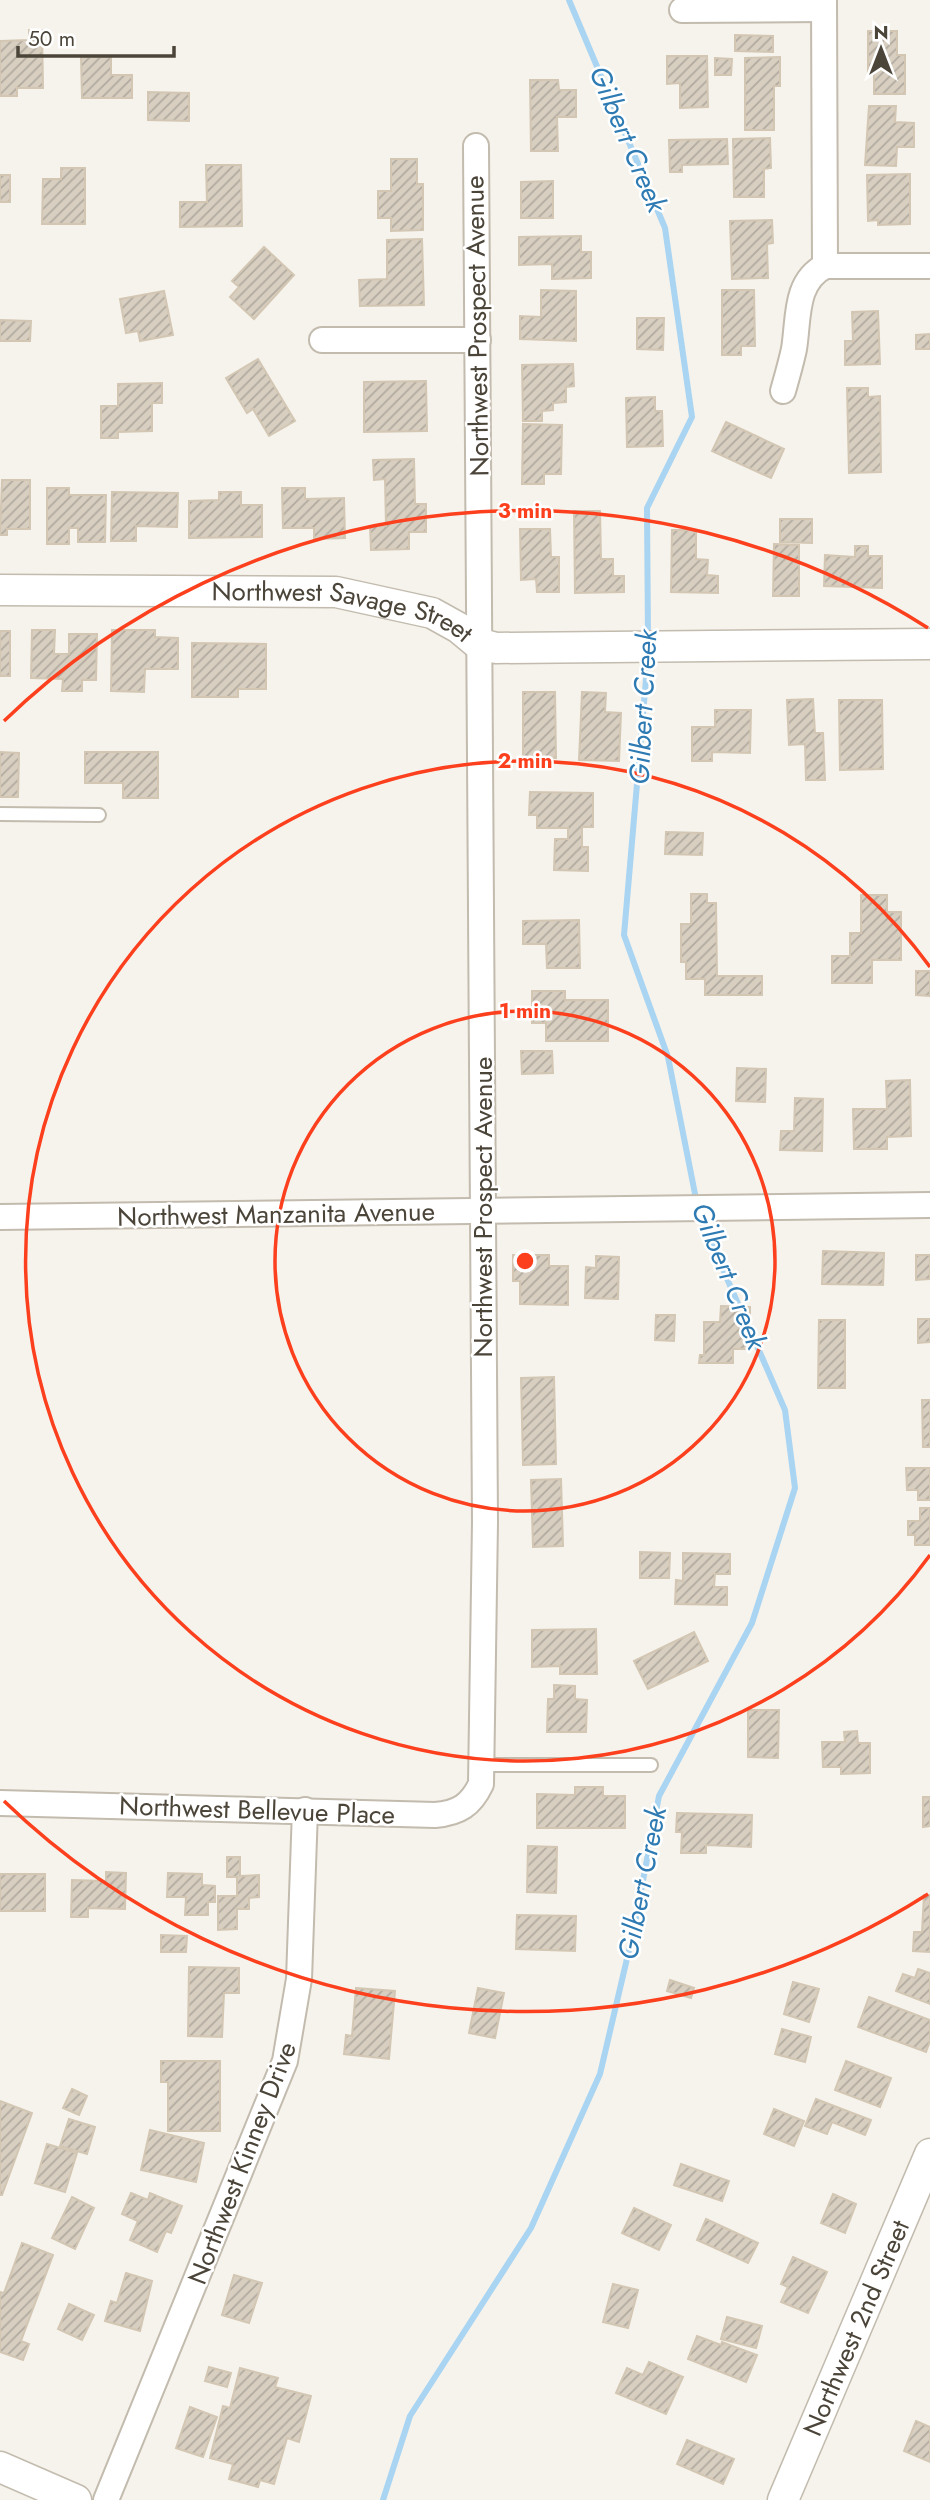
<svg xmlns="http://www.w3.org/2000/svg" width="930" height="2500" viewBox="0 0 930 2500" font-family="Jost,sans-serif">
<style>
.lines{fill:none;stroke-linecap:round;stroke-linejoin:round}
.stream{stroke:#a9d4f2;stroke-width:6}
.building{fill:url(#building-hatch);stroke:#d3c7b4;stroke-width:2}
.service-casing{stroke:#c2bbae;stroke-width:16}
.minor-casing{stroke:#c2bbae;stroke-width:28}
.tertiary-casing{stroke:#c2bbae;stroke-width:33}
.service{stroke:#fff;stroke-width:12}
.minor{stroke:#fff;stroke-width:24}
.tertiary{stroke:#fff;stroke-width:30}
.ring{fill:none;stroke:#fc3f1d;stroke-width:3.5}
.labels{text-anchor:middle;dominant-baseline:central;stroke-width:5;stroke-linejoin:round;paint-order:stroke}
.street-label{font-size:26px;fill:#4b4439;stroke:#fff}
.water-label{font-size:28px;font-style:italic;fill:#2e7ab2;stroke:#fff}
.centre{fill:#fc3f1d;stroke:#fff;stroke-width:3.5}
.ring-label{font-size:21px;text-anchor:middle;font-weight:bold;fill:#fc3f1d;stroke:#fff;stroke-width:5;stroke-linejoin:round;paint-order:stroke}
</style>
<defs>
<pattern id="building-hatch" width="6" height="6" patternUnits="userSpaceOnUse" patternTransform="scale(1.75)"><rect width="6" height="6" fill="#d8cfc1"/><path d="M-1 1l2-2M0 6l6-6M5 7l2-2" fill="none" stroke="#b1aa9e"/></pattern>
</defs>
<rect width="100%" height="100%" fill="#f6f3ec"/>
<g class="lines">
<g class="stream">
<path d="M569,0L665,228L692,417L647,508L648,638"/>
<path d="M648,656L624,935L668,1057L697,1204"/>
<path d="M699,1214L742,1313"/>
<path d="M383,2500L410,2416L531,2228L600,2074L633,1933L659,1796L752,1623L795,1488L785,1410L747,1323"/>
</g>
</g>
<g class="building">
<path d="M29,30H42L43,88H17V96H0V41L29,40Z"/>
<path d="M868,31H897V55H905V94H874V74H868Z"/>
<path d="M735,35L773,36V52L735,51Z"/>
<path d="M667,56H707L708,107L680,108V83L667,84Z"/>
<path d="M81,57H111V75H132V98H82Z"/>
<path d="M780,57V86H774V130H745V58Z"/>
<path d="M715,58L732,59L731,75H715Z"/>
<path d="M530,80H558L559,90H576V117H557L558,151H531Z"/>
<path d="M148,92L189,93V121L148,120Z"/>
<path d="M869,106H896L895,122L914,123V147H897L896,166L865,165Z"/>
<path d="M770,138L771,168L764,169V197H734L733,139Z"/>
<path d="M727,139L728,164L682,165V172H670L669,140Z"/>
<path d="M391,159H417V184H423V230L391,231V218H378V191H391Z"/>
<path d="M206,165H241L242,226L180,227V202H207Z"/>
<path d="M61,168H85V224H42L43,179H61Z"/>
<path d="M910,174V224L878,225V220L868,221L867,175Z"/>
<rect x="0" y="175" width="10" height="27"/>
<path d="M553,181V218H521V182Z"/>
<path d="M772,220L773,243L767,244L768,278L732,279L730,221Z"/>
<path d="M581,236V252H591V278L552,279V264L519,265V237Z"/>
<path d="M422,239L424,305L360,306L359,280L387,279V240Z"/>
<path d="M264,247L294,275L254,319L230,297L239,287L232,281Z"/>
<path d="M541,290L576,291V341L520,339V316L541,317Z"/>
<path d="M722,290H754L755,346H741V355H722Z"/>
<path d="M164,291L173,335L140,341L138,331L126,333L120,299Z"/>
<path d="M878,311L880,364L845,365V341H853L852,312Z"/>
<path d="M637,318H664L663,350L637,349Z"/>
<path d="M0,320L31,321L30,341H0Z"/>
<path d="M930,334V349H916V335Z"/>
<path d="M258,359L295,421L269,436L253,409L247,413L226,378Z"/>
<path d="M573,364L574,386L566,387V402L553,403V410L542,411V421H523L522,365Z"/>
<path d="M426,381L427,431L364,432V382Z"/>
<path d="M162,383V403H152V431L118,432V438H101V406H118V384Z"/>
<path d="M847,388H868V397L880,396L881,472L849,473Z"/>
<path d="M655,397V411H662L663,446L627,447L626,398Z"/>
<path d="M726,422L784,449L771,478L712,451Z"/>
<path d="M523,424L562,425L561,474H544V484H522Z"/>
<path d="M414,459L415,504H426V532H409V549L371,550L370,526H386L385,479L374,480L373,460Z"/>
<path d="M2,480H30V529H7V535H0Z"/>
<path d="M47,488H69V495H106L105,542H78V528H69V544H47Z"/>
<path d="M282,488H305V499L344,498L345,538L314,539V528H283Z"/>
<path d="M112,492L178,493L177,527L136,526V541H111Z"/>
<path d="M219,492H241V505H262V537L189,538V501L219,500Z"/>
<path d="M574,511H600L601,559H613V576H624V592L575,593Z"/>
<path d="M780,519H812V543L780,542Z"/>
<path d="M520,529H550L551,557H559V592H537L536,579L521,580Z"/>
<path d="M672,530H696V559L708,560L707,575L718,576V593L671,592Z"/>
<path d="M774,544L799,545V596H773Z"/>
<path d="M855,546H868V556H882V588L824,586L825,555L855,557Z"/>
<path d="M32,630H55L54,654H69V634H97L96,680H82V691H62L63,679L31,678Z"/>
<path d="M112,630H155V637L178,638V669H145L144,692L111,691Z"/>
<rect x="0" y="631" width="10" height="45"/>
<path d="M192,643L266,644V689H238V697H192Z"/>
<path d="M523,692H555L556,758H523Z"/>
<path d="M582,692L606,693L605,712L621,713L619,761L579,760Z"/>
<path d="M813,699L815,733H823L825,780H806L805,744L789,745L787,700Z"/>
<path d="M839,700H882L883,769L840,770Z"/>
<path d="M715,710H751L750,753L712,752V761H692V727H715Z"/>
<path d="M0,752L19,753L18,797H0Z"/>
<path d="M85,752H158V798H123V783H85Z"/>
<path d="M530,792L593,793V827H582V847H588V871L554,870L555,839H568V828H537V815H529Z"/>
<path d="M666,832L703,833L702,855L665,854Z"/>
<path d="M691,894H707V903H716L717,976H762V995H705V979H686V962H681V924H691Z"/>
<path d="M861,895H887V912H901V960H872V983H832V956H850V933H861Z"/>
<path d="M579,920L580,968H547L546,944H523V921Z"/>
<path d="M916,971H930V996L916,995Z"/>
<path d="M532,991H565V1000H608V1041H546V1023H532Z"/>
<path d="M521,1051H552L553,1073L522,1074Z"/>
<path d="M737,1068L766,1069L765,1102L736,1101Z"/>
<path d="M910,1080L911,1136L887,1137V1149H854L853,1109H887L886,1081Z"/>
<path d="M795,1098L823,1099L822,1151L780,1150L781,1131H794Z"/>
<path d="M823,1251L884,1253L883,1285L822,1284Z"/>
<path d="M513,1255H549V1266H568V1305L520,1304V1281H513Z"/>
<path d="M916,1255H930V1279L916,1280Z"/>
<path d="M596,1256L619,1257L618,1299L585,1298L586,1267L596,1268Z"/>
<path d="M721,1306L750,1307V1349H733V1363H699L700,1355H704V1322H720Z"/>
<path d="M656,1315H675L674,1341L655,1340Z"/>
<path d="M918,1319H930V1342L918,1343Z"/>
<path d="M819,1320H845V1388H818Z"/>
<path d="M554,1377L556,1464L523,1465L521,1378Z"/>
<path d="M922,1400H930V1447H923Z"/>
<path d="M906,1468H930V1500H918V1490H907Z"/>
<path d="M561,1479L563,1546L533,1547L531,1480Z"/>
<path d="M920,1508H930V1545H915V1535H908V1521H920Z"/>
<path d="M640,1552L670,1553L669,1578H640Z"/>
<path d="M683,1553L730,1554V1574H715L714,1587H727V1605L675,1604L676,1580L683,1581Z"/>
<path d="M596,1629L597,1674H560V1666L532,1667V1630Z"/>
<path d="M694,1632L708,1661L648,1689L634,1661Z"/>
<path d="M554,1685L575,1686V1699L587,1700L586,1732H547L548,1699H554Z"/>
<path d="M748,1710H779L778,1758L748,1757Z"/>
<path d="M857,1731L858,1743H870V1773L841,1774V1767H823L822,1742H845L844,1732Z"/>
<path d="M575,1787H603V1796H625V1828H537V1794L575,1795Z"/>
<path d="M923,1797H930V1826L923,1827Z"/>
<path d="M677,1813L752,1815L751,1847L706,1845V1853H681L682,1832H676Z"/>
<path d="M528,1846L557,1847L556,1893L527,1892Z"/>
<path d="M227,1857H240V1876L259,1875V1897L249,1898V1909H237V1929L218,1930V1896H237V1877H227Z"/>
<path d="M106,1872L126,1873L125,1909L88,1908V1917H71L72,1880L106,1881Z"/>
<path d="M168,1873L202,1874V1885L215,1886V1902H208V1915H185L186,1897H167Z"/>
<rect x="0" y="1874" width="45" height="37"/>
<path d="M924,1895H930V1952L913,1951L914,1932H922Z"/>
<path d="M517,1915L576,1916L575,1951L516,1949Z"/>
<path d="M161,1935L187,1936L186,1952H161Z"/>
<path d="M189,1967L239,1968V1993H224L222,2037L188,2036Z"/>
<path d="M918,1969L930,1973V2004L896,1991L903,1974L915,1978Z"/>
<path d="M670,1980L694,1988L691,1998L667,1991Z"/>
<path d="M793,1982L819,1989L809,2022L784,2014Z"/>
<path d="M356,1988L395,1991L389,2059L344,2054L346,2035L352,2036Z"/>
<path d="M478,1988L504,1993L495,2038L469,2033Z"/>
<path d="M869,1997L930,2020V2041L926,2052L858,2027Z"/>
<path d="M782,2029L811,2037L805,2062L775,2054Z"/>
<path d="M161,2061H220V2131H168V2082H161Z"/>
<path d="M846,2061L891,2078L880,2107L835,2090Z"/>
<path d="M72,2089L87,2096L79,2115L63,2108Z"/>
<path d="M816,2099L871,2120L865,2135L832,2122L827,2134L805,2126Z"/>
<path d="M0,2101L32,2113L2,2195H0Z"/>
<path d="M774,2109L804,2121L794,2146L764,2134Z"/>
<path d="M69,2119L95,2127L87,2154L60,2146Z"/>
<path d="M150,2130L204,2143L196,2182L141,2170Z"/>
<path d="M47,2144L77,2153L65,2192L35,2183Z"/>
<path d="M681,2164L729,2181L722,2201L674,2185Z"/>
<path d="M131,2193L148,2200L150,2193L182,2206L171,2233L166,2231L157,2252L130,2240L138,2221L122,2214Z"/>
<path d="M833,2194L856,2204L845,2233L821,2223Z"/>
<path d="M72,2197L94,2208L75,2249L52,2238Z"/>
<path d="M634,2208L671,2225L659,2250L622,2233Z"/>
<path d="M706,2219L758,2243L748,2263L697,2240Z"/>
<path d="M22,2243L53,2255L21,2341L29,2344L23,2360L0,2352V2292L4,2293Z"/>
<path d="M793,2257L827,2272L808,2313L781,2302L788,2287L781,2284Z"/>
<path d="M126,2273L152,2281L140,2331L105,2321L111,2301L117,2303Z"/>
<path d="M234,2275L262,2283L249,2323L222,2315Z"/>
<path d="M613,2284L638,2290L628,2328L603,2322Z"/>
<path d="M69,2304L94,2315L82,2340L58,2329Z"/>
<path d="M727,2317L762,2326L756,2348L721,2339Z"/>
<path d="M697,2336L721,2345L722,2342L757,2355L746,2382L688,2359Z"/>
<path d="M649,2362L683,2377L666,2414L616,2393L627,2368L643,2375Z"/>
<path d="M209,2367L231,2373L227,2387L205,2381Z"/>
<path d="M240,2368L278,2378L275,2387L311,2396L299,2442L287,2438L274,2484L260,2480L258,2487L229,2479L233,2464L210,2458L223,2406L230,2408Z"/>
<path d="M190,2407L217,2417L203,2457L176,2448Z"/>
<path d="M916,2421L930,2427V2462L904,2451Z"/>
<path d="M687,2440L734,2459L723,2484L677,2464Z"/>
</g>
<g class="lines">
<g class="service-casing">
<g id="service">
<path d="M0,814L99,815"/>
<path d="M484,1765H651"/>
</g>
</g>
<g class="minor-casing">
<g id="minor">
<path d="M824,0L825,266"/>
<path d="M682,10L824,9"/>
<path d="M322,340H478"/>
<path d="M783,391C787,377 791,363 794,349C799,319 794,282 825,266H930"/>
<path d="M0,1217L930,1205"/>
<path d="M0,1803L435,1815C459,1813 471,1805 481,1784L485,1522L476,146"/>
<path d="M106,2500L285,2061L299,1979L305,1810"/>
</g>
</g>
<g class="tertiary-casing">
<g id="tertiary">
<path id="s1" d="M0,590L336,592L432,613L459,628L477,643L496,648L930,644"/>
<path d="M0,2467L76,2500"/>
<path id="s2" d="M783,2500L930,2154"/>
</g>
</g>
<use href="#service" class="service"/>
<use href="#minor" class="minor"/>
<use href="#tertiary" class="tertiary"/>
</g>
<g class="ring">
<circle cx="525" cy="1261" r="250"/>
<path d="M930 1555A500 500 0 1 1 930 967"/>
<path d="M928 1894A750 750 0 0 1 4 1801M4 721A750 750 0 0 1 928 628"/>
</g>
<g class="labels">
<g class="street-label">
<text transform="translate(477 326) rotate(-91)">Northwest Prospect Avenue</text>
<text stroke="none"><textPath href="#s1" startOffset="345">Northwest Savage Street</textPath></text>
<text transform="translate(483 1207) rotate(-90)">Northwest Prospect Avenue</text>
<text transform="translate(276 1214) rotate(-1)">Northwest Manzanita Avenue</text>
<text transform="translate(257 1810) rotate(2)">Northwest Bellevue Place</text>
<text transform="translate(242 2163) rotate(-69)">Northwest Kinney Drive</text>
<text stroke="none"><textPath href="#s2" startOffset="187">Northwest 2nd Street</textPath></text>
</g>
<g class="water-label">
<text transform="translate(628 139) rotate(67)">Gilbert Creek</text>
<text transform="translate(643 707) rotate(-87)">Gilbert Creek</text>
<text transform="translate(729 1276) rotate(68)">Gilbert Creek</text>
<text transform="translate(642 1883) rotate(-79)">Gilbert Creek</text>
</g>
</g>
<circle cx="525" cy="1261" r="10" class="centre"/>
<g class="ring-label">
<text x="525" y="518">3 min</text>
<text x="525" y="768">2 min</text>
<text x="525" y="1018">1 min</text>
</g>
<g transform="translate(881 49)" stroke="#ffffff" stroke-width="5" paint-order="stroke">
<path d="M0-5L12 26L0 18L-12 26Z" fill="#4b4439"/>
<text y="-10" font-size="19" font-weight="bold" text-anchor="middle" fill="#4b4439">N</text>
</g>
<path d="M18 46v10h156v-10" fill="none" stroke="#4b4439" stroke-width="3.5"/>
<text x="28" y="46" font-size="21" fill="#4b4439" stroke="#ffffff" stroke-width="5" paint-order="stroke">50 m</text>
</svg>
